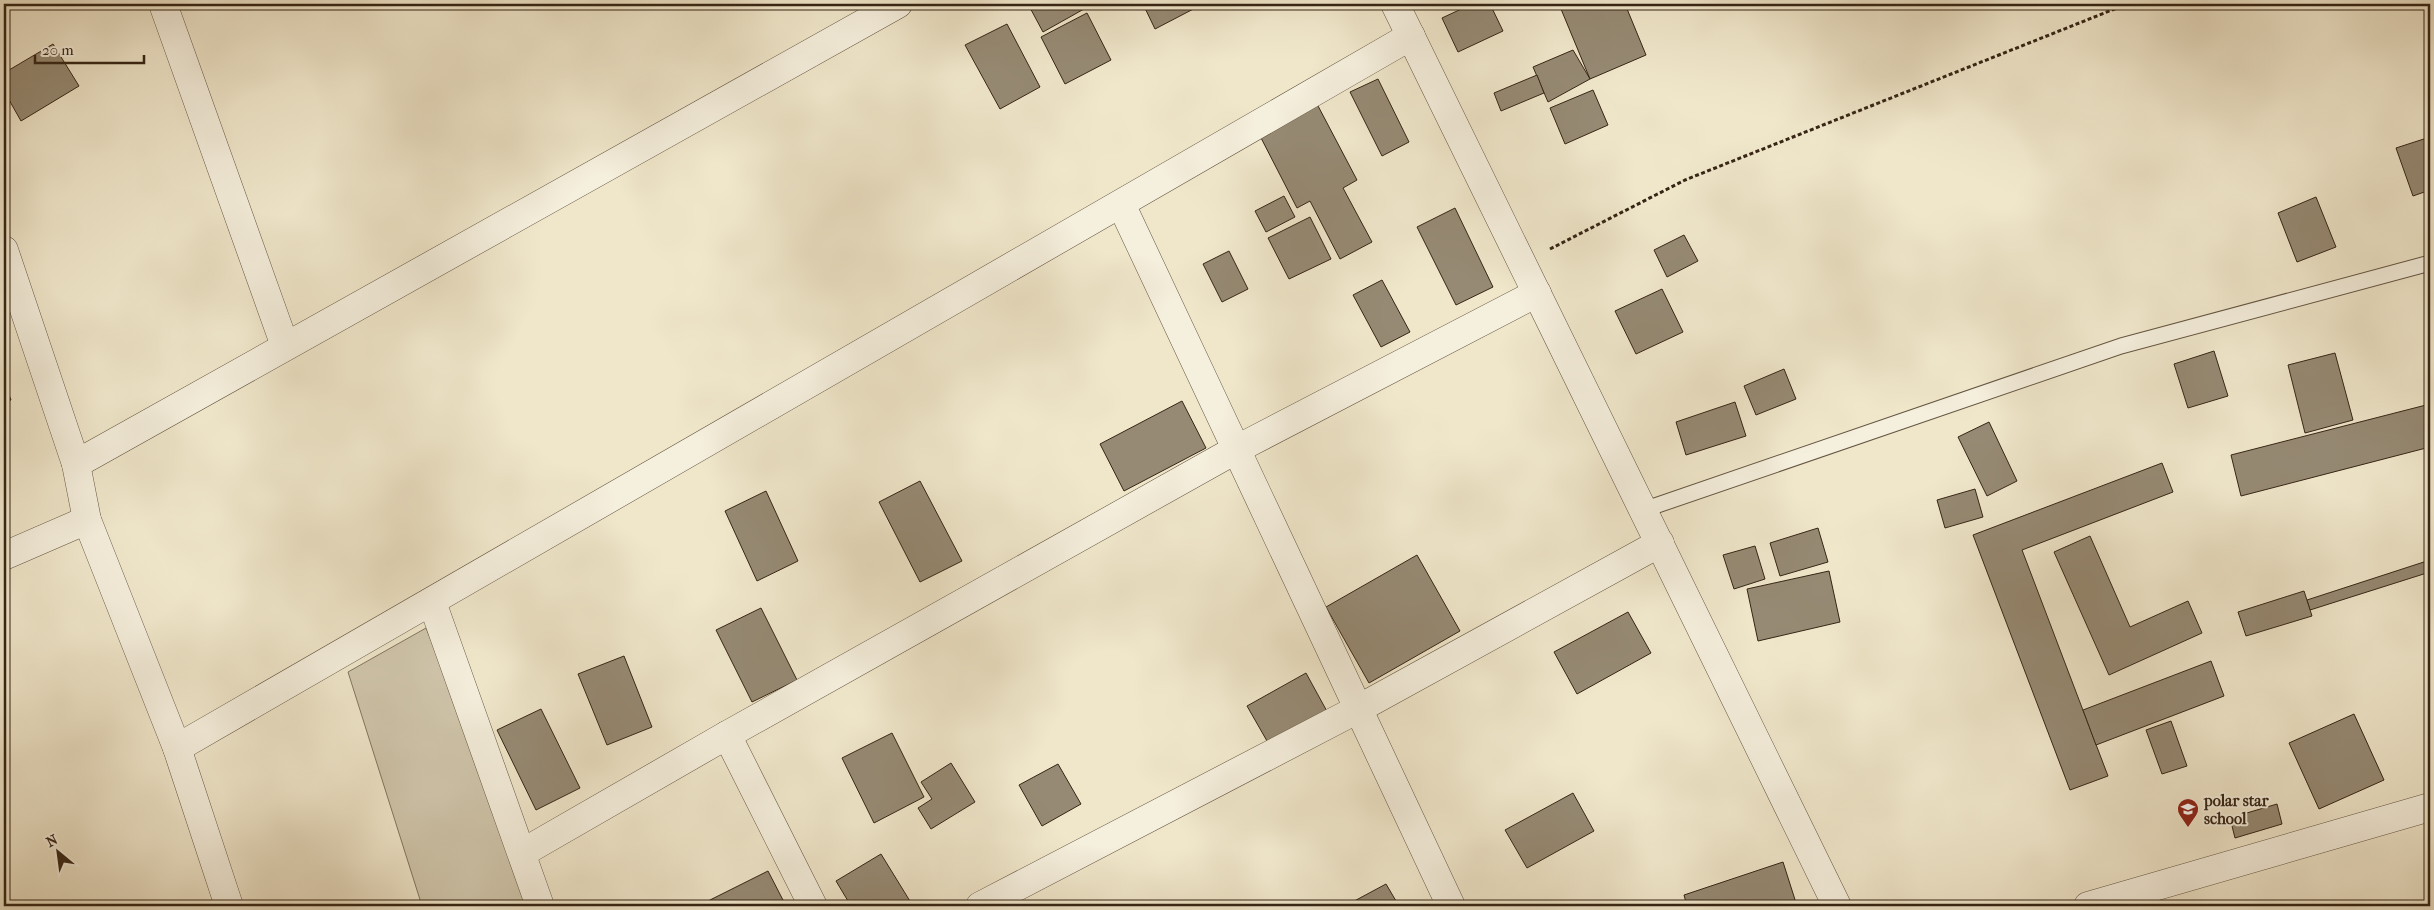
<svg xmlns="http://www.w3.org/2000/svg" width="2434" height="910" viewBox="0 0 2434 910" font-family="'IM FELL French Canon',serif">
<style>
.green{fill:#d0c6ac;stroke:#827660}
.building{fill:#968a74;stroke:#352515}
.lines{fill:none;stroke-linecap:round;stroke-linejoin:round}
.service-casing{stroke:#645642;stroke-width:17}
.minor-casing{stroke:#645642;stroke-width:29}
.path{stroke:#352515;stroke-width:3;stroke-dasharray:4 2.5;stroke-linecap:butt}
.service{stroke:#f5efdd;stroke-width:15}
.minor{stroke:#f5efdd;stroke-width:28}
.labels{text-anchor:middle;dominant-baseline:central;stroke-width:4;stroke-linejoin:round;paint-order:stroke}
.poi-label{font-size:16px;font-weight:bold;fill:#352515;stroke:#f5efdd;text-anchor:start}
</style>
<rect width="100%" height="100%" fill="#f0e7cb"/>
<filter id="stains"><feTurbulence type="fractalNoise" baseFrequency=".004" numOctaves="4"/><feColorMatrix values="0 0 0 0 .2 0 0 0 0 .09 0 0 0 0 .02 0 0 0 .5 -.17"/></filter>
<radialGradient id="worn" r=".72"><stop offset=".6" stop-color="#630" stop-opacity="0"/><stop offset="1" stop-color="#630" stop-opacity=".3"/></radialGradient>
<path class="green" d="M426,628L541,906H422L348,672Z"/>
<g class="building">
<path d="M1028,4H1081L1084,9L1043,32Z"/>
<path d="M1143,4H1203L1155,29Z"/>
<path d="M1472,4H1490L1503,31L1458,52L1442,18Z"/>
<path d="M1574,4H1625L1646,55L1590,79L1561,9Z"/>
<path d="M1087,13L1111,60L1065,84L1041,37Z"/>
<path d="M1007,24L1040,87L1000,109L965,45Z"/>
<path d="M53,44L79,86L21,121L4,91V73Z"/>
<path d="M1573,50L1590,79L1548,102L1533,67Z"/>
<path d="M1537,75L1544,93L1501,111L1494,93Z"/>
<path d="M1378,79L1409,142L1382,156L1350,92Z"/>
<path d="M1593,90L1608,125L1565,144L1550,108Z"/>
<path d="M1317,104L1357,180L1343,188L1372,242L1340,259L1310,201L1297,208L1259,134Z"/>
<path d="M2430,137V190L2413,196L2396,148Z"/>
<path d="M1284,196L1295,217L1266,232L1255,211Z"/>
<path d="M2316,197L2336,247L2297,262L2278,213Z"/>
<path d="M1455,208L1493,287L1456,305L1417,227Z"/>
<path d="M1310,217L1331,259L1289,279L1268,238Z"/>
<path d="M1684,235L1698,261L1667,277L1654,250Z"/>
<path d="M1229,251L1248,289L1222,302L1203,264Z"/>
<path d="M1382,280L1410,332L1381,347L1353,295Z"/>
<path d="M1662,289L1683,332L1636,354L1615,311Z"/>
<path d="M2214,351L2228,396L2188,408L2174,364Z"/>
<path d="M2335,353L2353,420L2305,433L2288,365Z"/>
<path d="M1784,369L1796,399L1756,415L1744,386Z"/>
<path d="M4,382L11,400L4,402Z"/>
<path d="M1182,401L1206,448L1124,491L1100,444Z"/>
<path d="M1735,402L1746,436L1686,455L1676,422Z"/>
<path d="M2430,404V447L2241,496L2231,455Z"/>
<path d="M1989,422L2017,481L1987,496L1958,437Z"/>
<path d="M2162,463L2173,492L2022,550L2108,776L2070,790L1973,535Z"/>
<path d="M920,481L962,561L920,582L879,502Z"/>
<path d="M1975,489L1983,517L1945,528L1937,500Z"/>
<path d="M766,491L798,561L757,581L725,511Z"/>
<path d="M1818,528L1828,562L1780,576L1770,543Z"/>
<path d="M2090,536L2130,627L2188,601L2202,633L2109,675L2054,552Z"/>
<path d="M1755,546L1765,579L1734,589L1723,555Z"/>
<path d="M1417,555L1460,631L1369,683L1326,607Z"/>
<path d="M2430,560V572L2310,610L2307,600Z"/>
<path d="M1829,571L1840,622L1758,641L1747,589Z"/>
<path d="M2304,591L2312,616L2246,636L2238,612Z"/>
<path d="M761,608L797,680L752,702L716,630Z"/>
<path d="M1628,612L1651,653L1577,694L1554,652Z"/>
<path d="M624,656L652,727L607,745L578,674Z"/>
<path d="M2211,661L2224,696L2096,745L2083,710Z"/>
<path d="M1306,673L1329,715L1271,748L1247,706Z"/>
<path d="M541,709L580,788L536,810L497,730Z"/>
<path d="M2354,714L2384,780L2319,809L2289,743Z"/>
<path d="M2171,721L2187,766L2162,774L2146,730Z"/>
<path d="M892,733L924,797L874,823L842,758Z"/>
<path d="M951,763L975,802L931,829L918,808L932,799L921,782Z"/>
<path d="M1058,764L1081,804L1042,826L1019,785Z"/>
<path d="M1573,793L1594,831L1527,868L1505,830Z"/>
<path d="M2277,804L2282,824L2235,838L2230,818Z"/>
<path d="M881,854L913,906H851L836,881Z"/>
<path d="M1783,862L1797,906H1687L1684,895Z"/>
<path d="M768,871L784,902L775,906H706L704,903Z"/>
<path d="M1386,884L1399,906H1345Z"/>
</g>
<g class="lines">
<g class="service-casing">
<path id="service" d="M1643,510L2121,346L2430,263"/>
</g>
<g class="minor-casing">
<g id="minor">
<path d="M163,4L285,346"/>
<path d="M1395,4L1837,906"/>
<path d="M1121,204L1451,906"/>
<path d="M4,250L76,464"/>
<path d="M87,520L177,748L1411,36"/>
<path d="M4,556L87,520L76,464L898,4"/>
<path d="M432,602L540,906"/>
<path d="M727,735L813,906"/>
<path d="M177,748L229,906"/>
<path d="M522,853L727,735L1237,449L1537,293"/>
<path d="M980,906L1358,709L1660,543"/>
<path d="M2088,906L2430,807"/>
</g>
</g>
<path class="path" d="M1550,249L1685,180L2127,4"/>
<use href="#service" class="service"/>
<use href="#minor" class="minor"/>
</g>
<defs>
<g id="school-pin" transform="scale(1.125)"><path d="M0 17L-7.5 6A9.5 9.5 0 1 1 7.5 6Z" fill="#8f2418" stroke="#f5efdd"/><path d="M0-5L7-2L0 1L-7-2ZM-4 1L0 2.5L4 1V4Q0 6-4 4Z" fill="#fff"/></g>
</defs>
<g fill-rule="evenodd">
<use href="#school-pin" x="2188" y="809"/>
</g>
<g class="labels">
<g class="poi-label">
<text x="2204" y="800">polar star<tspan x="2204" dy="18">school</tspan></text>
</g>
</g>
<rect width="2434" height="910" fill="none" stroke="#f0e7cb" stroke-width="20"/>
<rect x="5" y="5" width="2424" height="900" fill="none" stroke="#352515" stroke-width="2.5"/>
<rect x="10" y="10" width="2414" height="890" fill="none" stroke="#352515"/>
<g transform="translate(58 852) rotate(331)" stroke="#f5efdd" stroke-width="4" paint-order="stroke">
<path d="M0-4L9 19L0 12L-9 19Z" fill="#352515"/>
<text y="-8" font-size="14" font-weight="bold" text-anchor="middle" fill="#352515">N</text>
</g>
<path d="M35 55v8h109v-8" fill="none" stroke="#352515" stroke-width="2.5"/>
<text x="42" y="55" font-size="15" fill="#352515" stroke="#f5efdd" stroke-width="4" paint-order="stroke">20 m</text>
<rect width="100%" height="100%" filter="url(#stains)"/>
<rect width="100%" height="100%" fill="url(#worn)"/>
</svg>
